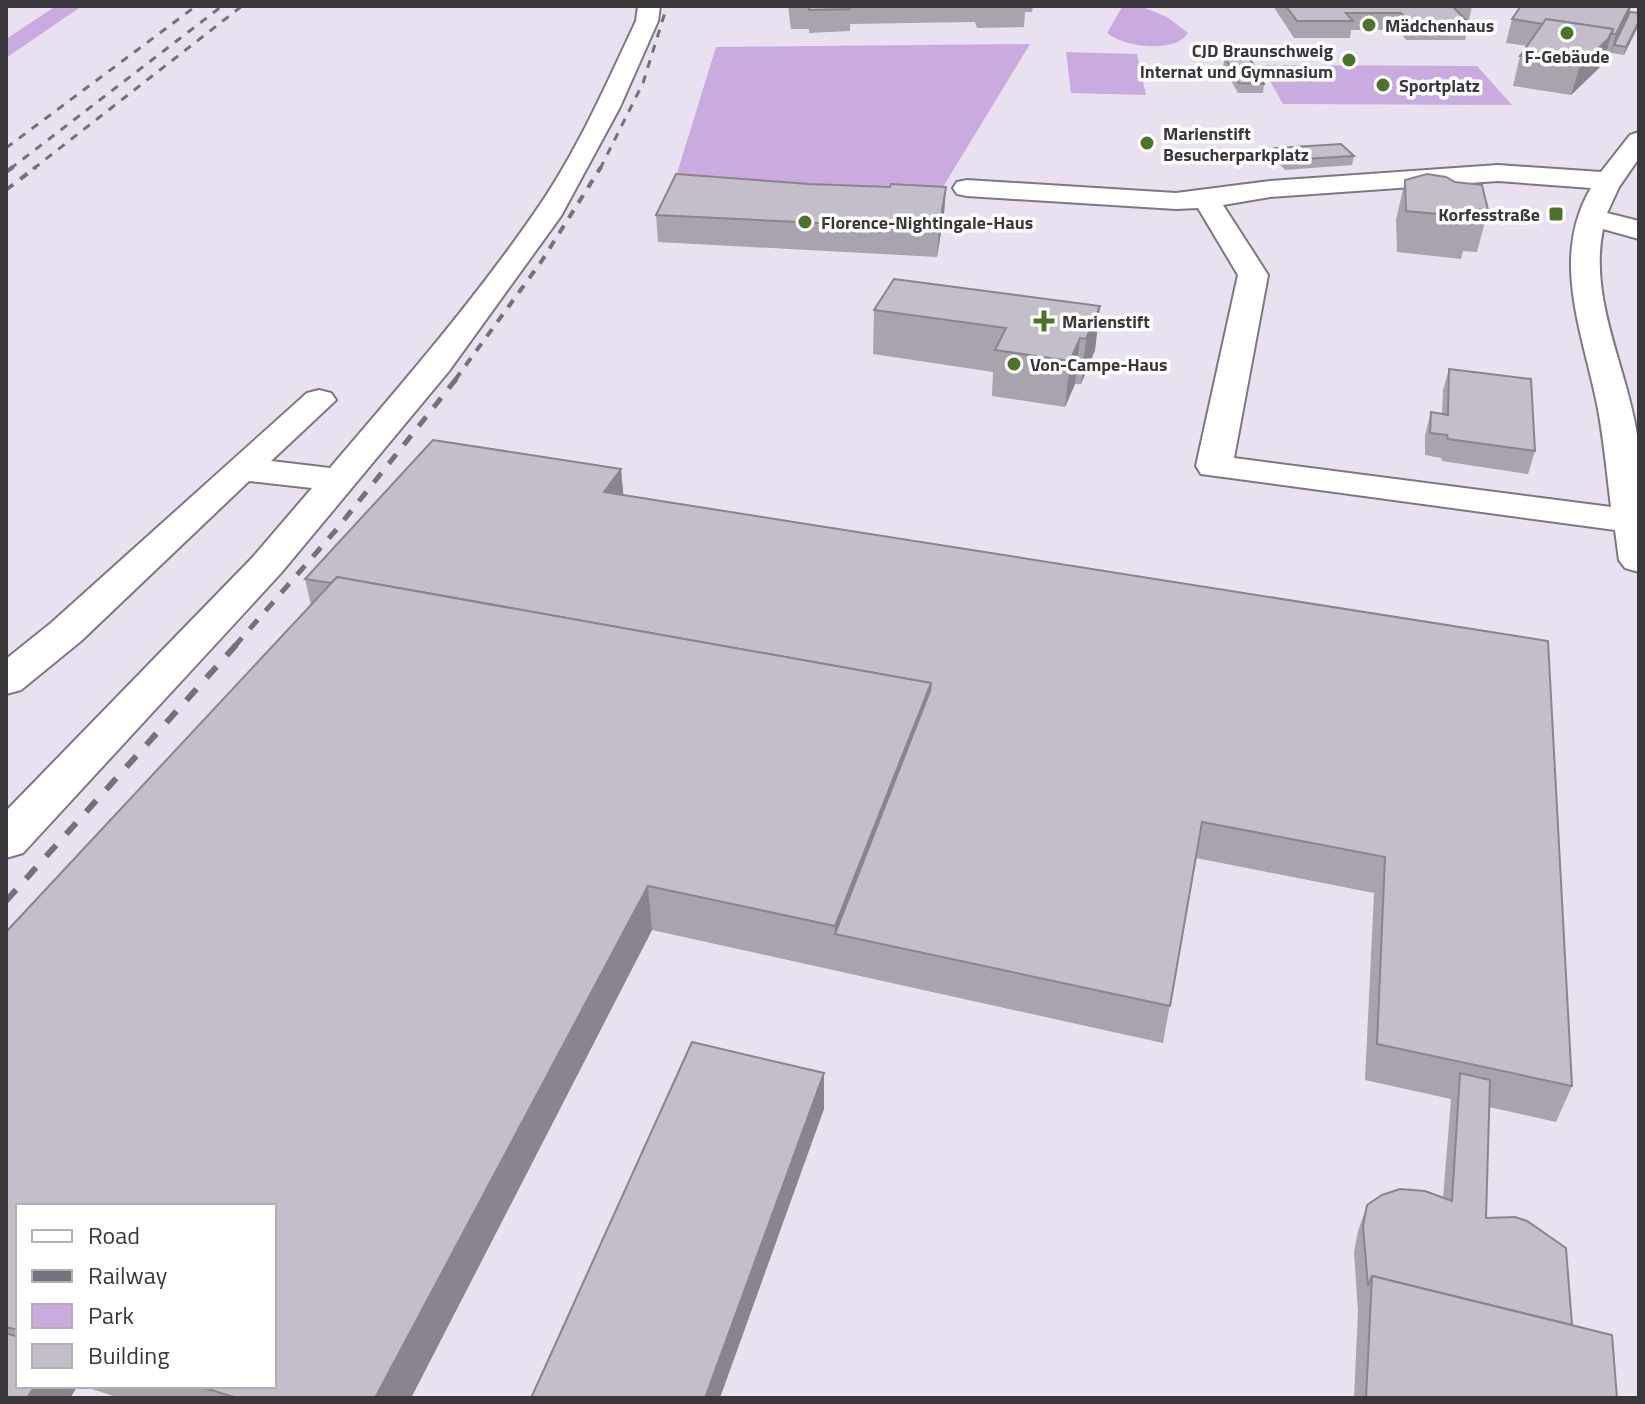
<svg xmlns="http://www.w3.org/2000/svg" width="1645" height="1404" viewBox="0 0 1645 1404" font-family="'Titillium Web',sans-serif">
<style>
.green{fill:#caabdf}
.lines{fill:none;stroke-linecap:round;stroke-linejoin:round}
.minor-casing{stroke:#7e7783;stroke-width:4}
.minor{fill:#fff;fill-rule:evenodd}
.rail-far3{stroke:#757079;stroke-width:3;stroke-dasharray:8 8;stroke-linecap:butt}
.rail-far2{stroke:#757079;stroke-width:4;stroke-dasharray:9 9;stroke-linecap:butt}
.rail-far1{stroke:#757079;stroke-width:5;stroke-dasharray:12 12;stroke-linecap:butt}
.rail{stroke:#757079;stroke-width:6;stroke-dasharray:15 15;stroke-linecap:butt}
.wall{fill:#a9a3ae}
.shaded-wall{fill:#89848d}
.building{fill:#c4bdca;stroke:#89848d;stroke-width:2}
.poi-dot{fill:#4f722b;stroke:#fff;stroke-width:3}
.labels{text-anchor:middle;dominant-baseline:central;stroke-width:7;stroke-linejoin:round;paint-order:stroke}
.far-poi-label{font-size:18px;font-weight:bold;fill:#3a373d;stroke:#fff;text-anchor:start}
</style>
<rect width="100%" height="100%" fill="#e9e1ef"/>
<g class="green">
<path d="M56,6H82L6,58V39Z"/>
<path d="M1140,6L1167,17L1188,33C1175,54 1123,47 1107,33L1122,7Z"/>
<path d="M1030,44L935,200L674,183L716,47Z"/>
<path d="M1066,52L1137,54L1146,95L1071,93Z"/>
<path d="M1261,65L1477,66L1512,105L1283,104Z"/>
</g>
<g class="lines">
<g class="minor-casing">
<g id="minor">
<path d="M638,6H660L658,21L620,107L561,216L449,371L281,573L23,853L6,858V811L253,557L312,488L249,481L81,641L21,690L6,694V659L51,623L307,393L319,390L331,393L336,400L271,461L330,468C400,386 471,304 533,215C575,156 605,87 636,21Z"/>
<path d="M1639,132V158L1619,187L1607,213L1639,221V239L1603,229C1588,301 1629,371 1638,441C1644,483 1639,529 1639,572L1625,568L1619,560L1615,530L1201,474L1196,466L1238,275L1198,208L1176,209L967,196L957,194L953,188L957,182L967,180L1176,193L1270,181L1498,165L1601,172L1630,135ZM1498,181L1591,188C1549,259 1584,335 1598,409C1604,442 1607,474 1611,507L1234,458L1268,275L1223,205L1270,197Z"/>
</g>
</g>
<use href="#minor" class="minor"/>
<g class="rail-far3">
<path d="M6,148L196,6"/>
<path d="M10,169L222,6"/>
<path d="M33,169L242,6"/>
<path d="M600,169L643,83L667,6"/>
</g>
<g class="rail-far2">
<path d="M6,172L13,167"/>
<path d="M6,190L36,167"/>
<path d="M455,380L541,262L601,167"/>
</g>
<path class="rail-far1" d="M234,647L336,530L457,378"/>
<path class="rail" d="M6,901L236,645"/>
</g>
<g class="wall">
<path d="M788,6H1033L1032,12H1025L1024,27L977,28L975,22L850,24V31L809,33V29H791Z"/>
<path d="M1275,6H1472L1465,40H1406L1398,30H1351L1350,38H1294L1275,9Z"/>
<path d="M1521,6H1631L1629,15L1639,13L1624,55L1611,53L1609,58L1605,57L1599,68L1571,95L1513,86L1520,56L1528,46L1506,43L1512,19Z"/>
<path d="M1225,57L1264,84L1263,93H1238L1223,66Z"/>
<path d="M1275,148L1354,156L1352,165L1285,170L1274,158Z"/>
<path d="M1405,180L1488,210L1477,252L1463,251L1461,259L1397,252L1396,220Z"/>
<path d="M809,184L890,187H946L944,214L937,257L658,242L656,215Z"/>
<path d="M1100,306L1095,350L1081,384H1075L1065,407L992,396L993,372L873,354L874,310Z"/>
<path d="M1449,369L1535,451L1528,474L1442,461L1441,458L1425,455V435L1431,412L1442,414L1443,390Z"/>
<path d="M621,469L623,495L1548,641L1572,1086L1556,1122L1489,1107L1486,1218L1572,1325L1617,1398H1354L1358,1311L1354,1252L1358,1231L1367,1205L1443,1198L1451,1099L1365,1080L1374,893L1196,858L1163,1043L652,930L411,1398H120L82,1386H274L18,1206V1386L6,1398V932L311,605L305,579Z"/>
</g>
<g class="shaded-wall">
<path d="M1630,6H1631L1626,24L1614,45L1609,58L1616,34Z"/>
<path d="M1639,21V25L1624,55L1626,47Z"/>
<path d="M1613,29L1605,57L1599,68L1571,95L1580,66Z"/>
<path d="M946,187L944,214L937,257L939,229Z"/>
<path d="M1100,306L1095,350L1081,384L1086,339Z"/>
<path d="M1080,338L1075,384L1065,407L1070,361Z"/>
<path d="M621,469L624,502L604,492Z"/>
<path d="M931,683L928,726L835,934V926Z"/>
<path d="M648,886L652,930L411,1398H375Z"/>
<path d="M824,1073V1109L720,1398H705Z"/>
<path d="M35,1386H78L70,1398H27Z"/>
</g>
<g class="building">
<path d="M791,6H849L850,9L809,10V6Z"/>
<path d="M1286,6H1452L1469,23H1410L1401,13H1346L1353,21H1297Z"/>
<path d="M1521,6H1630L1616,34H1612L1613,29L1546,19L1543,24L1512,19Z"/>
<path d="M1630,12L1639,13V21L1626,47L1614,45Z"/>
<path d="M1546,19L1613,29L1608,39L1580,66L1520,56Z"/>
<path d="M1225,57H1249L1264,84L1239,83Z"/>
<path d="M1341,144L1354,156L1287,160L1275,148Z"/>
<path d="M676,174L809,184L890,187L891,184L946,187L939,229L656,215Z"/>
<path d="M1427,174L1446,177L1455,182L1482,185L1488,210L1470,209L1471,217L1406,211L1405,180Z"/>
<path d="M894,279L1100,306L1086,339L1080,338L1070,361L995,350L1006,328L874,310Z"/>
<path d="M1449,369L1531,379L1535,451L1448,439L1447,435L1430,433L1431,412L1448,415Z"/>
<path d="M433,440L621,469L604,492L1548,641L1572,1086L1377,1044L1385,857L1202,822L1170,1006L835,934L930,691L931,683L337,577L331,583L305,579Z"/>
<path d="M337,577L931,683L835,926L648,886L375,1398H237L198,1386H274V1206H18V1330L6,1327V932Z"/>
<path d="M692,1042L824,1073L705,1398H531Z"/>
<path d="M1460,1073L1490,1080L1486,1218L1515,1217L1527,1221L1566,1248L1572,1325L1372,1276L1368,1286L1363,1226L1367,1205L1382,1195L1400,1189L1425,1191L1452,1201Z"/>
<path d="M1372,1276L1612,1335L1617,1398H1366Z"/>
<path d="M6,1333L18,1337V1386H35L27,1398H6Z"/>
</g>
<g class="poi-dot">
<circle cx="1369" cy="25" r="8"/>
<circle cx="1567" cy="33" r="8"/>
<circle cx="1349" cy="60" r="8"/>
<circle cx="1383" cy="85" r="8"/>
<circle cx="1147" cy="143" r="8"/>
<rect x="1548" y="206" width="16" height="16" rx="4"/>
<circle cx="805" cy="222" r="8"/>
<path d="M1040 309h8v8h8v8h-8v8h-8v-8h-8v-8h8z"/>
<circle cx="1014" cy="364" r="8"/>
</g>
<g class="labels">
<g class="far-poi-label">
<text x="1385" y="25">Mädchenhaus</text>
<text x="1333" y="50" text-anchor="end">CJD Braunschweig<tspan x="1333" dy="21">Internat und Gymnasium</tspan></text>
<text x="1567" y="56" text-anchor="middle">F-Gebäude</text>
<text x="1399" y="85">Sportplatz</text>
<text x="1163" y="133">Marienstift<tspan x="1163" dy="21">Besucherparkplatz</tspan></text>
<text x="1540" y="214" text-anchor="end">Korfesstraße</text>
<text x="821" y="222">Florence-Nightingale-Haus</text>
<text x="1062" y="321">Marienstift</text>
<text x="1030" y="364">Von-Campe-Haus</text>
</g>
</g>
<rect width="1645" height="1404" fill="none" stroke="#3a373d" stroke-width="16"/>
<rect x="16" y="1204" width="260" height="184" fill="#ffffff" stroke="#b0afb1" stroke-width="2"/>
<rect x="32" y="1230" width="40" height="12" fill="#ffffff" stroke="#b0afb1" stroke-width="2"/>
<text x="88" y="1244" font-size="24" fill="#3a373d">Road</text>
<rect x="32" y="1270" width="40" height="12" fill="#757079" stroke="#b0afb1" stroke-width="2"/>
<text x="88" y="1284" font-size="24" fill="#3a373d">Railway</text>
<rect x="32" y="1304" width="40" height="24" fill="#caabdf" stroke="#b0afb1" stroke-width="2"/>
<text x="88" y="1324" font-size="24" fill="#3a373d">Park</text>
<rect x="32" y="1344" width="40" height="24" fill="#c4bdca" stroke="#b0afb1" stroke-width="2"/>
<text x="88" y="1364" font-size="24" fill="#3a373d">Building</text>
</svg>
